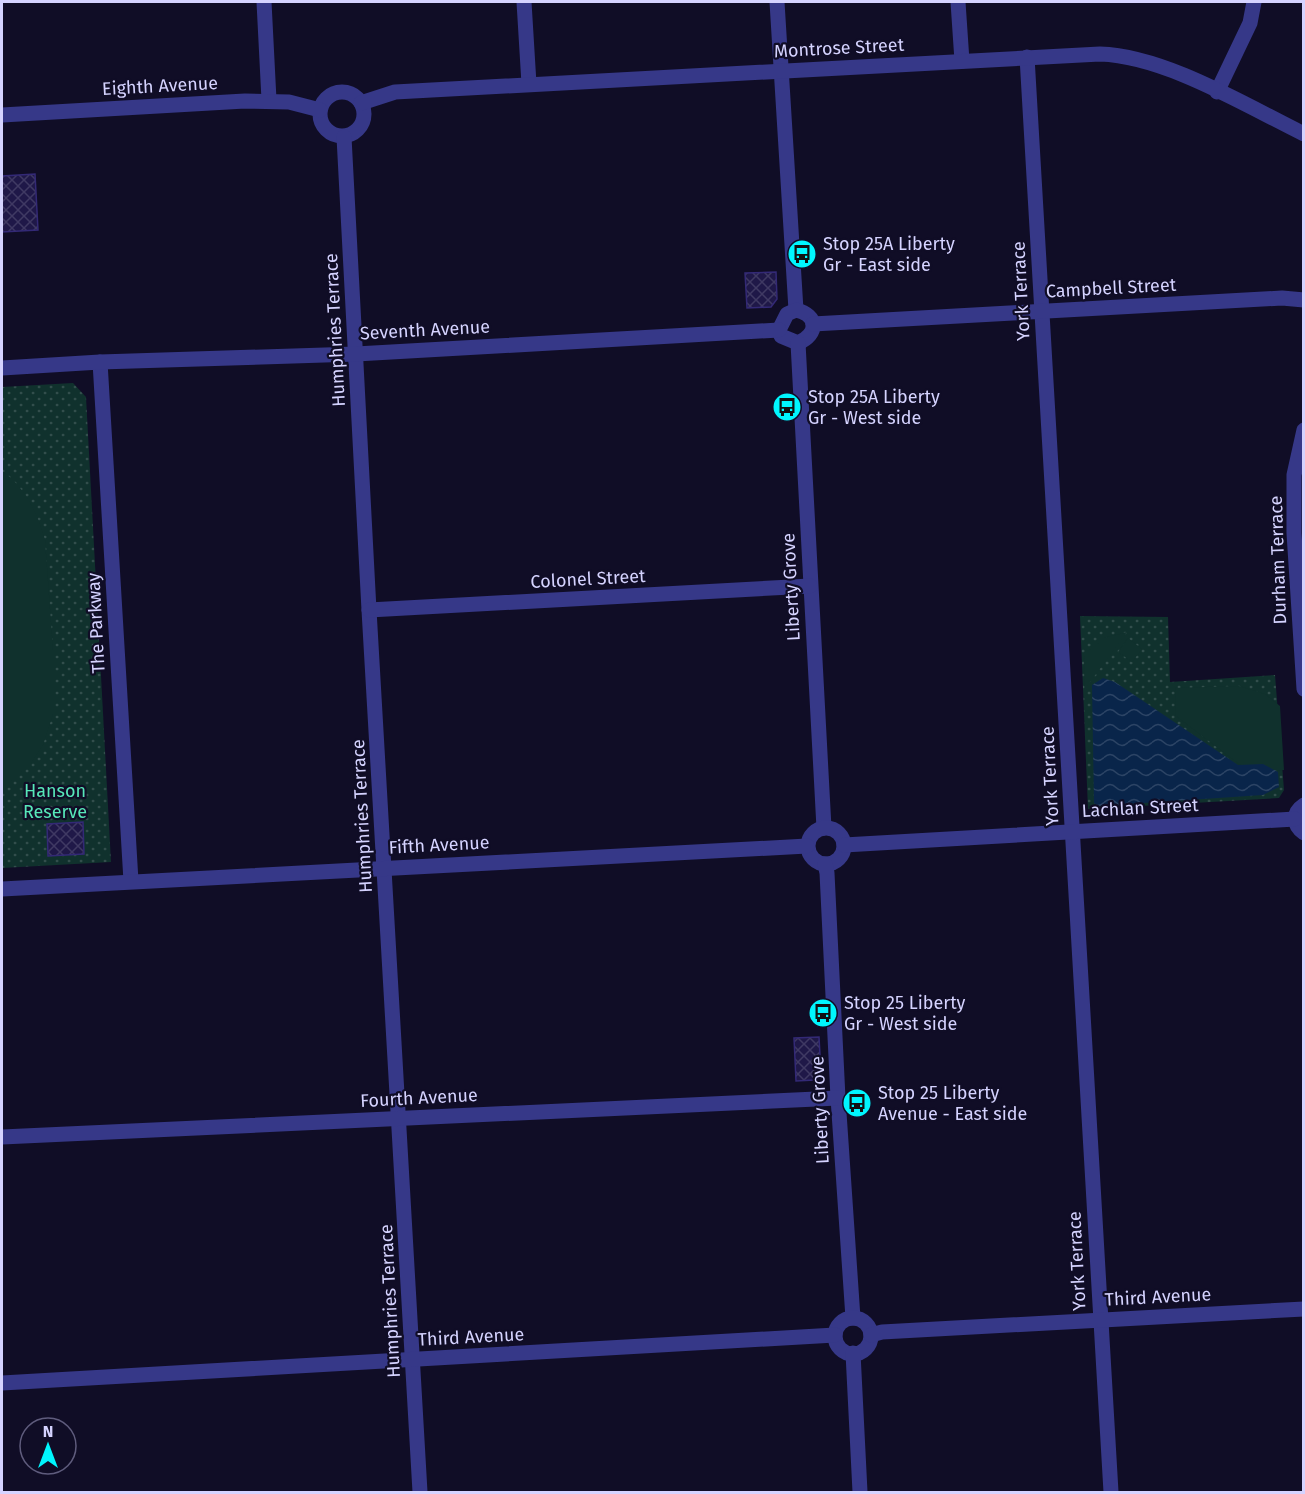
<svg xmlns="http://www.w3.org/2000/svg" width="1305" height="1494" viewBox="0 0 1305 1494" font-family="'Fira Sans',sans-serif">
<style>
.park{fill:url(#park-dots)}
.garden{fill:#10312d}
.water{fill:url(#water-waves)}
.building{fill:url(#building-cross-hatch);stroke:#332976;stroke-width:1.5}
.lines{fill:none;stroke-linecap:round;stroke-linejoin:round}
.street{stroke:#363888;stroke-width:15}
.labels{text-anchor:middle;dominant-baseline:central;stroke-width:4.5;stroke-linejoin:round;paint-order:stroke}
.street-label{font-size:18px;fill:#d5d3ff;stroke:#100d26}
.poi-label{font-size:18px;fill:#d5d3ff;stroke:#100d26;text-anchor:start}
.park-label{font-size:18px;fill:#57e7b9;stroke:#100d26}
</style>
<defs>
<pattern id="park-dots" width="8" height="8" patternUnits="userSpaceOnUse" patternTransform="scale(1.5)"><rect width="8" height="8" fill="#10312d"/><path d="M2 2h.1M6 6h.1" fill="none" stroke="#324e4c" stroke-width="1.8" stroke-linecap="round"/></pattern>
<pattern id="water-waves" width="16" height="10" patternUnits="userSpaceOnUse" patternTransform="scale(1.5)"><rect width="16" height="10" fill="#09254a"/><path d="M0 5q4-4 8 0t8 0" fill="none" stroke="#2c4465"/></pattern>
<pattern id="building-cross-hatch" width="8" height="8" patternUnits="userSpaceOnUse" patternTransform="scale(1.5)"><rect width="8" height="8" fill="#1f1848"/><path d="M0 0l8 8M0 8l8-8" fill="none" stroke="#3f3963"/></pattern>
</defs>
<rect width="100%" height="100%" fill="#100d26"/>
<g class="park">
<path d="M73,383L86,397L111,862L2,868V387Z"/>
<path d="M1080,616L1168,617L1170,682L1275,675L1284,790L1279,798L1088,809Z"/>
</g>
<g class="garden">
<path d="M2,471C25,487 38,514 45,540L53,650V714L43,745L31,763L2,789Z"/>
<path d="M1127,632L1085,689L1084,655L1104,638Z"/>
<path d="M1128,638L1142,649L1132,662L1118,652Z"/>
<path d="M1239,686L1265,694L1280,706L1284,770L1264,771L1265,784L1176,716L1175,688Z"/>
</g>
<path class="water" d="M1103,678L1115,682L1238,765L1263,764L1278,772L1279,787L1263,795L1098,806L1094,803L1092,685Z"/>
<g class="building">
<path d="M35,174L38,230L2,232V176Z"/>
<path d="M776,272L777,299L771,307L747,308L745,273Z"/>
<path d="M83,822L84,854L48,856L47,824Z"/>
<path d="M819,1037L821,1073L815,1080L796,1081L794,1038Z"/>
</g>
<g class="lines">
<g class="street">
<path d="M264,2L269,100"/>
<path d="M524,2L529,84"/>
<path d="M777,2L796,310"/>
<path d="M958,2L962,61"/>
<path d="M1027,57L1111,1492"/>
<circle cx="342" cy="114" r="22"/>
<path d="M1217,92L1250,23L1254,2"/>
<path d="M361,103L395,92L1100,54C1165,56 1245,105 1304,134"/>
<path d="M2,115L245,101L289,102L320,110"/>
<path d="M344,137L369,610L420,1492"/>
<path d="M796,310C818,315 819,334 798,343L781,336L779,330L787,314Z"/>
<path d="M813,324L1282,298L1304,300"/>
<path d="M798,343L824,828"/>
<path d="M100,362L131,881"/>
<path d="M2,368L100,362L356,354L779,330"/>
<path d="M1304,430L1294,475V533L1304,689"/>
<path d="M369,610L810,586"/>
<path d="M1304,805C1292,813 1293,825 1304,833"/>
<circle cx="826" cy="846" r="18"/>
<path d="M844,845L1295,819"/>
<path d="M825,864L827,873L838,1098L853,1318"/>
<path d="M2,889L807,846"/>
<path d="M2,1137L838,1098"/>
<circle cx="853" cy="1336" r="18"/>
<path d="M871,1335L882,1332L1304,1309"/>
<path d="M853,1353L860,1492"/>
<path d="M2,1383L835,1335"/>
</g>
</g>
<defs>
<g id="bus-disc" transform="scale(1.5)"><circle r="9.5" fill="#00f6fe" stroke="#100d26"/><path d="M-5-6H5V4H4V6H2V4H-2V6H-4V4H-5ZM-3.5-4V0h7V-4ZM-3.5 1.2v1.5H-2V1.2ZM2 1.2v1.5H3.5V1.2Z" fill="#111"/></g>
</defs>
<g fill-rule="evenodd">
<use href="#bus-disc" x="802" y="254"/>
<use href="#bus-disc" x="787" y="407"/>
<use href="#bus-disc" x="823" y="1013"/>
<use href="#bus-disc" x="857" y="1103"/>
</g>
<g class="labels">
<g class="street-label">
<text transform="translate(839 48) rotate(-3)">Montrose Street</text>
<text transform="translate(160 86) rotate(-3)">Eighth Avenue</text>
<text transform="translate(1111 288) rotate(-3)">Campbell Street</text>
<text transform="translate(1021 291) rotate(-93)">York Terrace</text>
<text transform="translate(335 330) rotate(-93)">Humphries Terrace</text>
<text transform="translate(425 330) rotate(-3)">Seventh Avenue</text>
<text transform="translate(1278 560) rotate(-92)">Durham Terrace</text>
<text transform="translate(588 579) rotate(-3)">Colonel Street</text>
<text transform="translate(791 587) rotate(-93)">Liberty Grove</text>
<text transform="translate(96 623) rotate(-93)">The Parkway</text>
<text transform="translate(1050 776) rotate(-93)">York Terrace</text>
<text transform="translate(1140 808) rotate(-3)">Lachlan Street</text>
<text transform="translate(362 816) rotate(-93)">Humphries Terrace</text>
<text transform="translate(439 845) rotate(-3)">Fifth Avenue</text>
<text transform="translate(419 1098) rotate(-3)">Fourth Avenue</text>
<text transform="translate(820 1110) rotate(-93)">Liberty Grove</text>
<text transform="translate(1077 1261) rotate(-93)">York Terrace</text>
<text transform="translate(1158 1297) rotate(-3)">Third Avenue</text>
<text transform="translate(390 1301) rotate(-93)">Humphries Terrace</text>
<text transform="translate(471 1337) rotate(-3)">Third Avenue</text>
</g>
<g class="poi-label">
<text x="823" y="244">Stop 25A Liberty<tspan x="823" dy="21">Gr - East side</tspan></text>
<text x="808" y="397">Stop 25A Liberty<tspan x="808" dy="21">Gr - West side</tspan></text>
<text x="844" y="1003">Stop 25 Liberty<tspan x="844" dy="21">Gr - West side</tspan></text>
<text x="878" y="1093">Stop 25 Liberty<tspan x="878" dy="21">Avenue - East side</tspan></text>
</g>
<g class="park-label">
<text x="55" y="791">Hanson<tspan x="55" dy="21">Reserve</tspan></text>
</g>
</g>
<rect width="1305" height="1494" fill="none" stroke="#d5d3ff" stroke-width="6"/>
<g transform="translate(48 1446)"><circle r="28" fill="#100d26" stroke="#5f5c7d" stroke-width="1.5"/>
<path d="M0-4.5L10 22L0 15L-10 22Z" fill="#00f6fe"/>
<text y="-9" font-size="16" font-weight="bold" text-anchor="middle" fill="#d5d3ff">N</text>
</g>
</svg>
